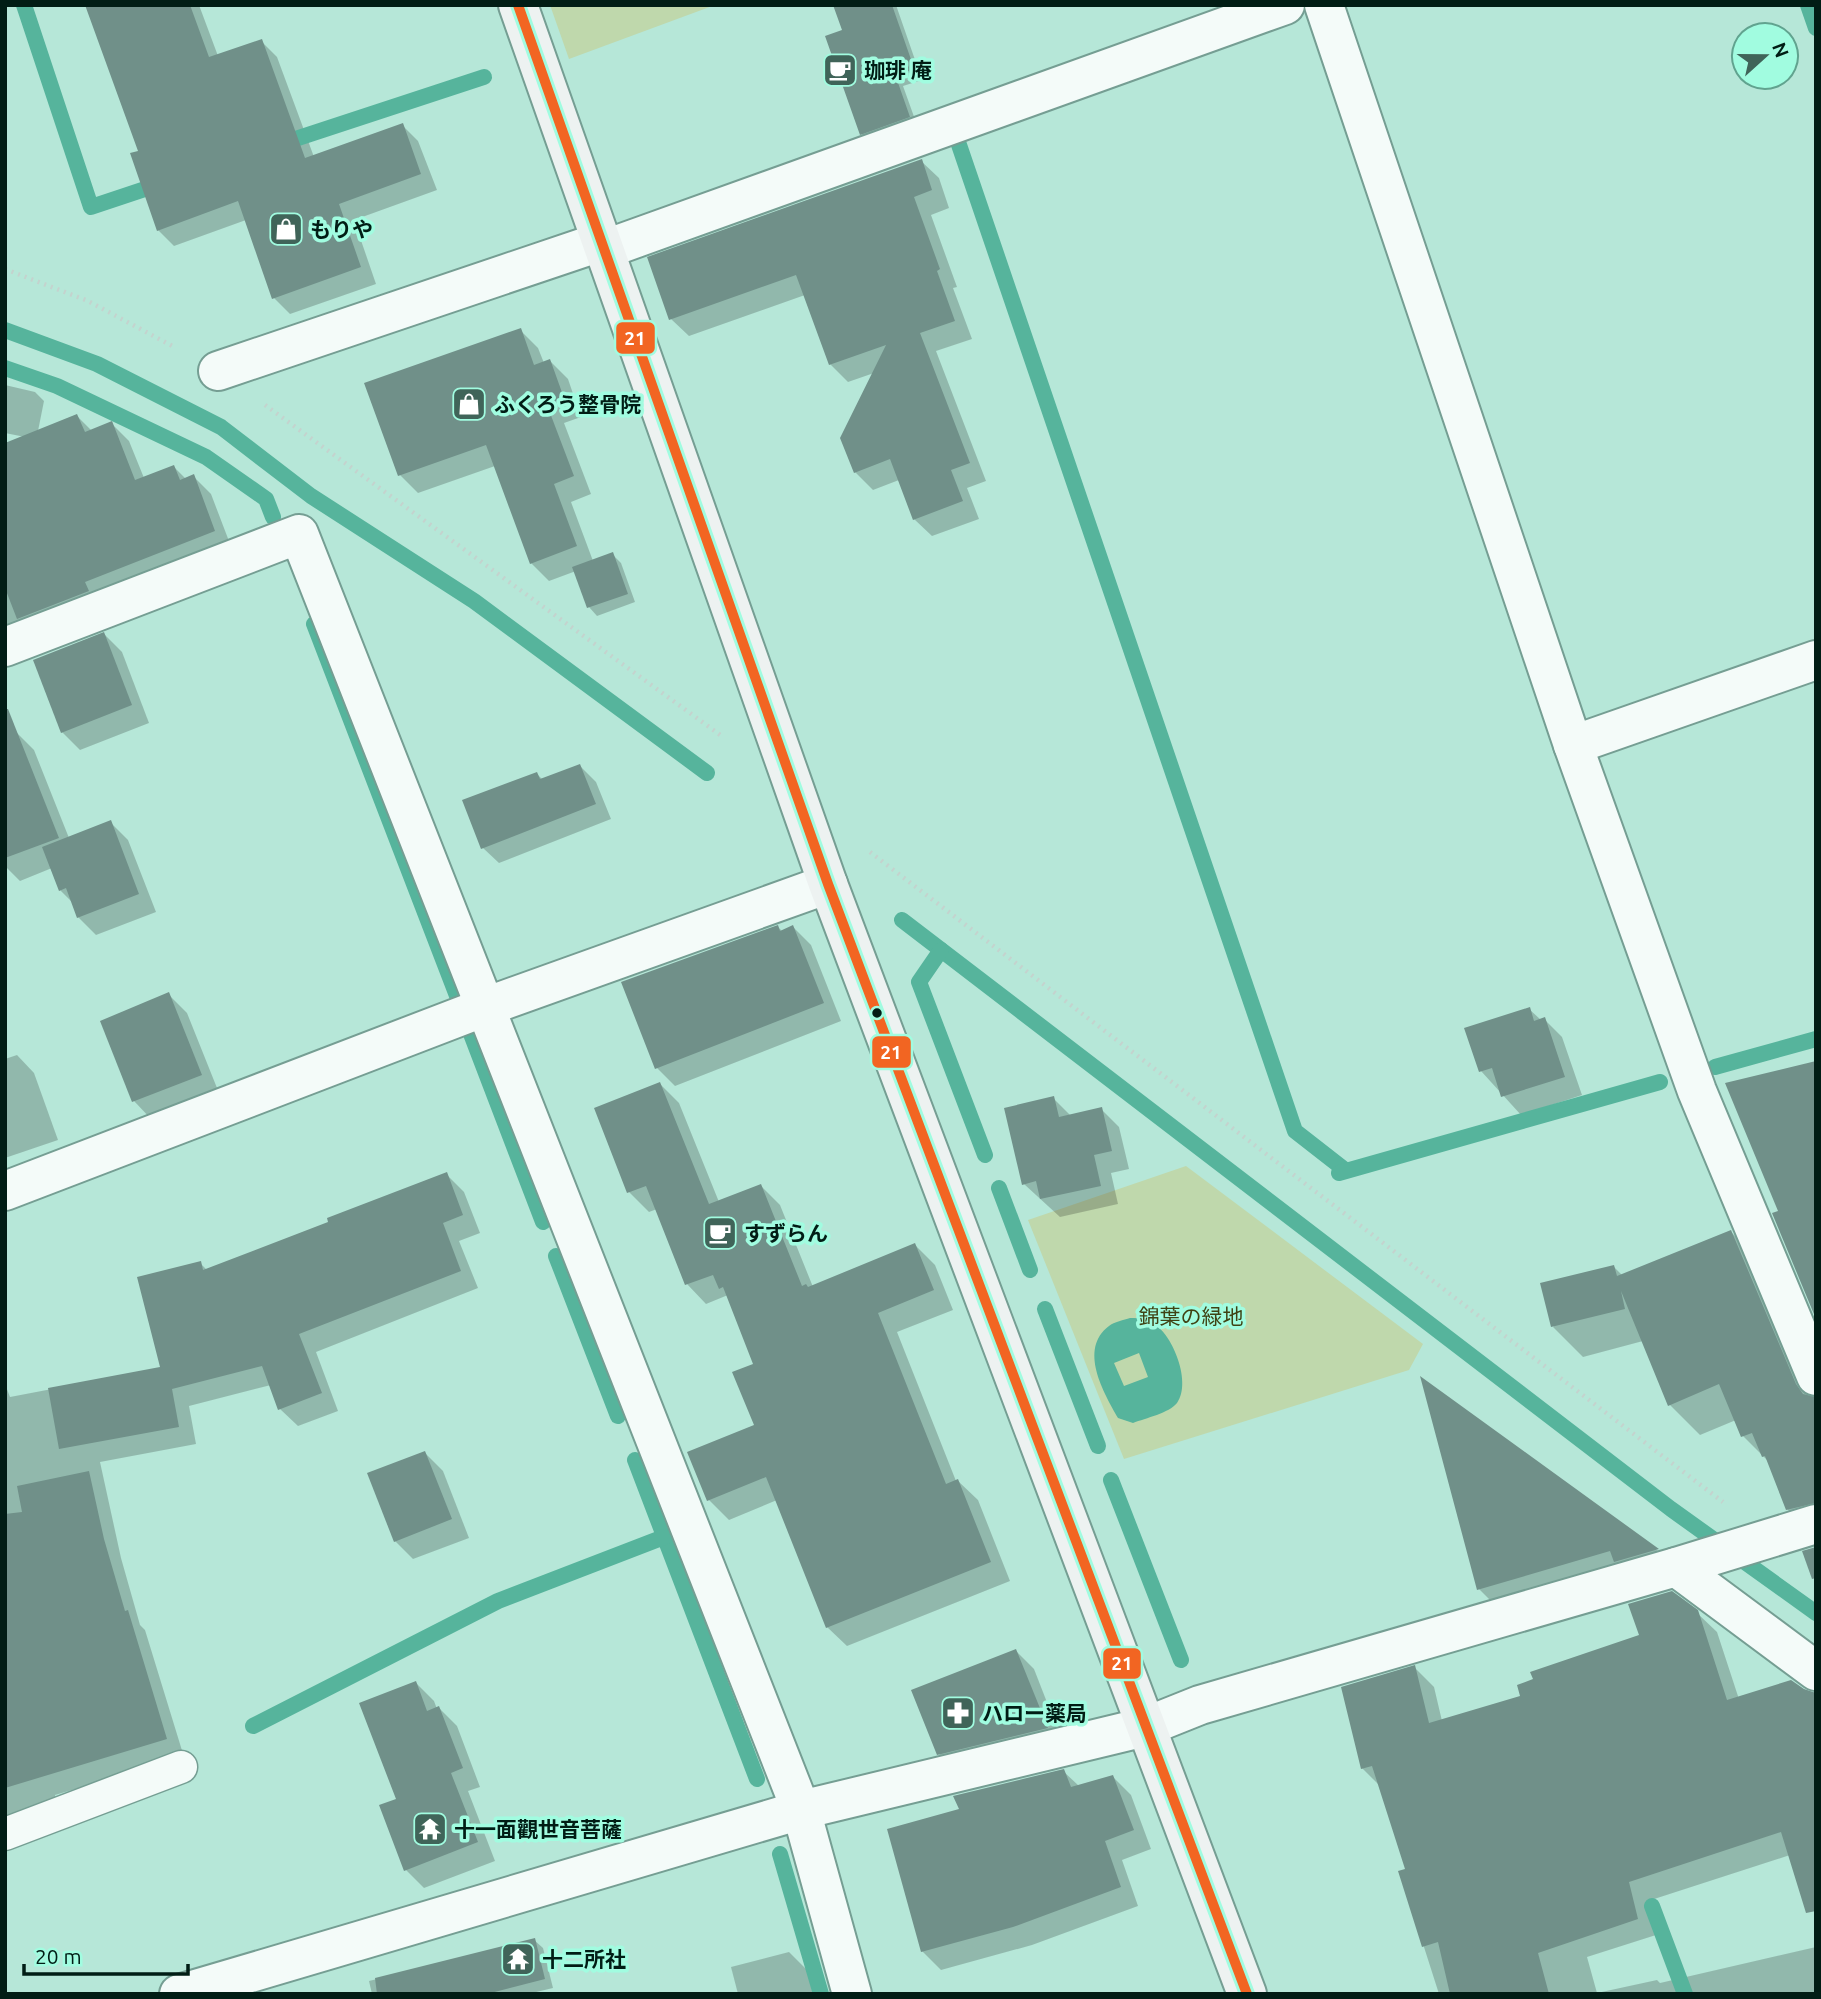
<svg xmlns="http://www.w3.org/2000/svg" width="1821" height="1999" viewBox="0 0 1821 1999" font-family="Ubuntu,'Noto Sans JP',sans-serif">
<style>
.green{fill:#bfd8ac}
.water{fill:#56b49c;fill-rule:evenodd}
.shadow{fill:#0003}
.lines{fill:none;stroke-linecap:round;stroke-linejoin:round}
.stream{stroke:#56b49c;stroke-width:16}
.building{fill:#709089}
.service-casing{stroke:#759e93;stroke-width:35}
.minor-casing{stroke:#759e93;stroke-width:42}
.secondary-casing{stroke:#759e93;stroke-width:42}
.path{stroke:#c4d3ce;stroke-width:4.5;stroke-dasharray:2 5;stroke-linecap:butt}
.service{stroke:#f4fbf9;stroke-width:32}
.minor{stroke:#f4fbf9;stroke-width:38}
.secondary{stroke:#edf2f1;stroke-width:38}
.bus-1-casing{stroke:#a1fce0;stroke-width:16}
.bus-1{stroke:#f26522;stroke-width:10}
.bus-dot{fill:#011d15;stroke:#a1fce0;stroke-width:2.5}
.labels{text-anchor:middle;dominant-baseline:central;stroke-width:7;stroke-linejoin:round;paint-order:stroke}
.poi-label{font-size:21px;font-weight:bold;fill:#011d15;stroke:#a1fce0;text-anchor:start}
.park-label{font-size:21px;fill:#3f4214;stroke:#a1fce0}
.line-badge{stroke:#a1fce0;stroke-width:2.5}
.badge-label{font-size:19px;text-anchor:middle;font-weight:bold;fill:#fff}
</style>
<rect width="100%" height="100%" fill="#b6e7d8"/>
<g class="green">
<path d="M550,5H715L569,59Z"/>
<path d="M1186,1166L1423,1344L1409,1370L1124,1459L1028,1220Z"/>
</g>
<path class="water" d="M1130,1318C1135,1318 1141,1318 1146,1319C1171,1327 1193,1382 1177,1403C1169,1413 1146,1418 1133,1423L1118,1418C1104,1393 1078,1349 1109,1326C1114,1322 1124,1320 1130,1318ZM1139,1353L1148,1377L1124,1386L1114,1363Z"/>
<g class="shadow">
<path d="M87,5H199L218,56L261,41L277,57L314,157L402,125L418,141L437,190L354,220L376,284L290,314L274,298L246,220L174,246L158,230L140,152Z"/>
<path d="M835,5H896L922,80L903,86L917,125L870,142L861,134L844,31Z"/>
<path d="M921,161L939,178L949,208L931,215L957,287L953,288L972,339L936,351L986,481L967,488L979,519L932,536L914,519L899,480L873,490L855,472L874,373L848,382L830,364L805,295L689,336L671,319Z"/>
<path d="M520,330L538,348L544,363L550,361L568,379L581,417L564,423L591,494L571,502L593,561L612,554L621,563L635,602L597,616L589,607L576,571L549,581L531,563L495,466L418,493L400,475Z"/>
<path d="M5,385L35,392L44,401L38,431L77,416L92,431L111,423L129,441L144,478L174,467L186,479L193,476L211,494L232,549L5,632V537L25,437L5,433Z"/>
<path d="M104,634L122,652L149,723L80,750L62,732Z"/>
<path d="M16,732L34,750L69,838L110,822L128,840L156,912L96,935L78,917L73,903L60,890L52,868L20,881L5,866V736Z"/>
<path d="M580,766L596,782L611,819L499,863L483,848L537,774L543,780Z"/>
<path d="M778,927L783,932L793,927L811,945L841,1021L675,1086L657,1068Z"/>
<path d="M169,995L187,1013L219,1093L152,1120L134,1101L102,1022Z"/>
<path d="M1529,1009L1541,1020L1544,1019L1562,1037L1582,1095L1521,1115L1481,1071Z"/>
<path d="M17,1055L34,1073L58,1140L5,1158V1059Z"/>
<path d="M660,1084L679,1103L719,1202L761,1186L780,1205L813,1287L915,1245L935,1265L953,1310L897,1332L956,1481H958L978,1500L1010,1581L847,1646L827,1627L777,1500L729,1520L709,1500L756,1426L755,1365L728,1295L706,1304L687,1284L657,1209L649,1212L629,1192Z"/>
<path d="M1053,1098L1071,1116L1101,1109L1119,1127L1129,1169L1111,1173L1118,1204L1060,1217L1024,1184Z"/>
<path d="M446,1174L464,1192L480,1233L459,1241L478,1288L316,1352L338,1411L298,1426L280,1409L271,1385L189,1406L196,1444L100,1462L121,1558L140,1625L145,1630L184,1757L55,1795L57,1804L5,1820V1384L10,1397L162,1368L200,1263L207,1270L330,1223Z"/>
<path d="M1731,1232L1761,1262L1816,1393V1538L1787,1509L1770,1463L1743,1436L1736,1420L1700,1435L1670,1405L1643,1341L1583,1357L1553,1327L1614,1267L1623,1276Z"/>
<path d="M1423,1380L1658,1551L1683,1576L1506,1616L1479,1589Z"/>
<path d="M425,1453L443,1471L469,1538L413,1559L395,1541Z"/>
<path d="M1696,1612L1717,1632L1790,1855L1648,1901L1656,1935L1587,1957L1597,1993L1657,1980L1660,1983L1816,1947V1994H1439L1400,1872L1407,1870L1380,1786L1362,1768L1414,1667L1434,1687L1442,1721L1522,1697L1641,1636Z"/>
<path d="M1016,1651L1034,1669L1064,1746L957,1772L939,1754Z"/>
<path d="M416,1683L434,1701L437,1709L439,1708L457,1726L480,1787L468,1791L495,1861L424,1888L406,1870L398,1800Z"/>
<path d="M1063,1771L1079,1786L1113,1777L1131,1795L1151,1849L1122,1860L1138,1906L1032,1945L941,1970L922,1951L961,1810Z"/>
<path d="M534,1940L543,1948L553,1988L528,1994H372L369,1981Z"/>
<path d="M789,1952L807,1970L813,1994H738L731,1967Z"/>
</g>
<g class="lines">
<g class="stream">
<path d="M24,5L91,207L163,183"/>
<path d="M1808,5L1816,28"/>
<path d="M956,136L1295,1131L1345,1170"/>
<path d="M277,145L484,77"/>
<path d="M5,330L97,364L221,427L311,496L474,601L707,773"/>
<path d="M5,368L57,386L206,457L266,499L273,517"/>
<path d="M314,624L459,1001"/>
<path d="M902,920L1671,1509L1816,1613"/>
<path d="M941,950L919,982L985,1155"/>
<path d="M471,1034L543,1222"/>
<path d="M1715,1067L1816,1039"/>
<path d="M1339,1173L1660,1082"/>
<path d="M999,1188L1030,1270"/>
<path d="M556,1256L618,1416"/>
<path d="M1045,1309L1098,1446"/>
<path d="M635,1460L757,1779"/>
<path d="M1111,1480L1181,1660"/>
<path d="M253,1726L498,1601L664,1537"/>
<path d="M780,1854L821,1994"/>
<path d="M1652,1906L1685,1994"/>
</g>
</g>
<g class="building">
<path d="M85,5H190L209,57L262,39L305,158L403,123L421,174L339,204L361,267L272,299L238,201L157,231L130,153L138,151Z"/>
<path d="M833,5H892L915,71L896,77L910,117L860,135L825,36L842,30Z"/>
<path d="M922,159L932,190L914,197L940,269L937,271L955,321L920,333L970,463L951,470L963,501L913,520L890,459L854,473L840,438L886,345L829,365L796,275L669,320L647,257Z"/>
<path d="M521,328L534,365L550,359L564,398L547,405L574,476L554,484L577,546L530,564L486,445L398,476L364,383Z"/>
<path d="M77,414L85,432L112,421L135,480L174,465L180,480L194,474L215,531L85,582L89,591L17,619L5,588V443Z"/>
<path d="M613,552L628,594L587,608L572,567Z"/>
<path d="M104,632L132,705L61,733L33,660Z"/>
<path d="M5,709H8L59,838L5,858Z"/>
<path d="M580,764L596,804L481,849L462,800L537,772L540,779Z"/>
<path d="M111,820L139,894L77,918L66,888L59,891L42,847Z"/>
<path d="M778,925L780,931L793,925L824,1003L655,1069L621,982Z"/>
<path d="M169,992L202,1075L132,1102L100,1021Z"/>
<path d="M1530,1007L1534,1021L1545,1017L1565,1077L1501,1097L1492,1068L1479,1072L1464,1028Z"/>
<path d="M1816,1061V1319L1772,1213L1778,1211L1725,1083Z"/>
<path d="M660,1082L709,1204L761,1184L802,1286L806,1284L808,1287L915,1243L934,1290L878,1313L946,1484L958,1479L991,1562L826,1628L766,1477L707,1501L687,1452L754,1425L732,1372L753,1364L723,1287L719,1289L713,1275L685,1285L646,1186L627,1193L594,1108Z"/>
<path d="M1054,1096L1059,1117L1102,1107L1112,1151L1094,1155L1101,1186L1040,1199L1036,1181L1022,1185L1004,1108Z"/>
<path d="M447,1172L463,1215L443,1223L461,1271L299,1334L322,1393L278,1410L262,1366L172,1389L179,1427L59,1449L48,1388L160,1367L137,1277L201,1261L203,1270L328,1222L327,1218Z"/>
<path d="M1731,1230L1796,1384L1803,1394L1816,1397V1503L1786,1510L1765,1456L1762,1457L1752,1433L1741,1437L1719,1384L1668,1406L1621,1291L1625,1309L1551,1327L1540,1283L1614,1265L1617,1276Z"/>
<path d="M1420,1376L1594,1502L1659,1549L1614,1562L1610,1551L1477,1590Z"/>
<path d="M425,1451L452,1519L394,1542L367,1473Z"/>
<path d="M89,1471L104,1539L125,1611L128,1610L167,1739L5,1788V1514L22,1512L17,1486Z"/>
<path d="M1816,1547V1578L1812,1579L1802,1551Z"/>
<path d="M1672,1591L1698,1610L1727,1700L1791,1680L1804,1689L1816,1693V1911L1806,1913L1781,1832L1629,1882L1638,1919L1538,1953L1549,1994H1450L1438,1942L1422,1947L1398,1871L1405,1869L1372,1766L1361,1769L1341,1687L1415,1665L1429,1723L1520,1696L1517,1685L1533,1679L1530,1672L1639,1635L1628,1604Z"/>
<path d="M1016,1649L1048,1728L937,1755L911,1690Z"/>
<path d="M416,1681L427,1711L439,1706L463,1768L451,1773L478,1842L404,1871L379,1805L396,1799L359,1703Z"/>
<path d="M1064,1769L1071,1787L1113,1775L1134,1830L1105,1841L1121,1887L1013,1927L921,1952L887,1829L959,1809L953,1796Z"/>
<path d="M535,1938L545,1979L487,1994H377L375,1978Z"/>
</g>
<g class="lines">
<g class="service-casing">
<path id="service" d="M5,1834L181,1767"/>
</g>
<g class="minor-casing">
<g id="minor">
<path d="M1324,5L1573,745L1697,1091L1816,1376"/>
<path d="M603,250L1285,5"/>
<path d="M218,371L600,242"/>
<path d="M5,647L299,534L801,1810L852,1994"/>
<path d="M1573,745L1816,660"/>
<path d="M5,1191L485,1007L828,884"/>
<path d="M1676,1567L1816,1671"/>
<path d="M179,1994L801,1810L1145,1727L1200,1705L1676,1567L1816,1524"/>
</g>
</g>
<g class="secondary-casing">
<path id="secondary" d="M518,5L828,884L1247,1994"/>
</g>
<g class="path">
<path d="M5,269L88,301L176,348"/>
<path d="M265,405L723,737"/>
<path d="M870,852L1723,1502"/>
</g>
<use href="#service" class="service"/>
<use href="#minor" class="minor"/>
<use href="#secondary" class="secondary"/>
<g class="bus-1-casing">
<path id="bus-1" d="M518,5L828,884L1247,1994"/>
</g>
<use href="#bus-1" class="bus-1"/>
</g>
<defs>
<g id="cafe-square" transform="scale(1.75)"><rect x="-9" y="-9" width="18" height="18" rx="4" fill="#406459" stroke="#a1fce0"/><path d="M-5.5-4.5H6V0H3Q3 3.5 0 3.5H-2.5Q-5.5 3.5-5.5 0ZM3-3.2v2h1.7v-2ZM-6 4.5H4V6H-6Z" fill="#fff"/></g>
<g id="shop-square" transform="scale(1.75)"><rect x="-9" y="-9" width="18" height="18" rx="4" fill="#406459" stroke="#a1fce0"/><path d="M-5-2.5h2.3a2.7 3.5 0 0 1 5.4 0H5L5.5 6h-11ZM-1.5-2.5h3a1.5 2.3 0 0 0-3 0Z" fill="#fff"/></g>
<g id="pharmacy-square" transform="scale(1.75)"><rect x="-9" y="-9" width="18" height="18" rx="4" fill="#406459" stroke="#a1fce0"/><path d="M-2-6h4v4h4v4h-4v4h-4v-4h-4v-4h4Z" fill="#fff"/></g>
<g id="temple-square" transform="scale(1.75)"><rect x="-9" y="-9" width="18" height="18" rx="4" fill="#406459" stroke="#a1fce0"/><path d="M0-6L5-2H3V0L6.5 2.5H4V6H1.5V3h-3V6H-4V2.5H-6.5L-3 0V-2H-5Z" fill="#fff"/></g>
</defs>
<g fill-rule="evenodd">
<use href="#cafe-square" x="840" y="70"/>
<use href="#shop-square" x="286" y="229"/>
<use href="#shop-square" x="469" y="404"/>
<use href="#cafe-square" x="720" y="1233"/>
<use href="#pharmacy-square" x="958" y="1713"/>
<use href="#temple-square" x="430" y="1829"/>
<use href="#temple-square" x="518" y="1959"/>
</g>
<circle class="bus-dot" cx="877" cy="1013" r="6"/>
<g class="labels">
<g class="poi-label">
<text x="864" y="70">珈琲 庵</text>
<text x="310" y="229">もりや</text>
<text x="494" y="404">ふくろう整骨院</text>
<text x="744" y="1233">すずらん</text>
<text x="982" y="1713">ハロー薬局</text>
<text x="454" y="1829">十一面觀世音菩薩</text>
<text x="542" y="1959">十二所社</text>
</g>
<g class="park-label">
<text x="1191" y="1316">錦葉の緑地</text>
</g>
</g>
<g class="line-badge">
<rect x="615" y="321" width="41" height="34" rx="7" fill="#f26522"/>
<rect x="871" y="1035" width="41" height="34" rx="7" fill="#f26522"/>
<rect x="1102" y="1647" width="40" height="33" rx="7" fill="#f26522"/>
</g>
<g class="badge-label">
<text x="635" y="345">21</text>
<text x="891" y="1059">21</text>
<text x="1122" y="1670">21</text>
</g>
<rect width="1821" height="1999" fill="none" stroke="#011d15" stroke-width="14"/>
<g transform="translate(1765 56) rotate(69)"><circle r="33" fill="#a1fce0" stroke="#61a38f" stroke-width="2"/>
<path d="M0-5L12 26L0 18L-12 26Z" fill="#406459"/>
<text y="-10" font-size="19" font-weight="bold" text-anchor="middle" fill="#011d15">N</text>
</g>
<path d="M24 1964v10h164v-10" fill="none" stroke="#011d15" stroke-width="3.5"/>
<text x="35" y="1964" font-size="21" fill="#011d15" stroke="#a1fce0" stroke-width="5" paint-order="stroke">20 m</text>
</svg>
